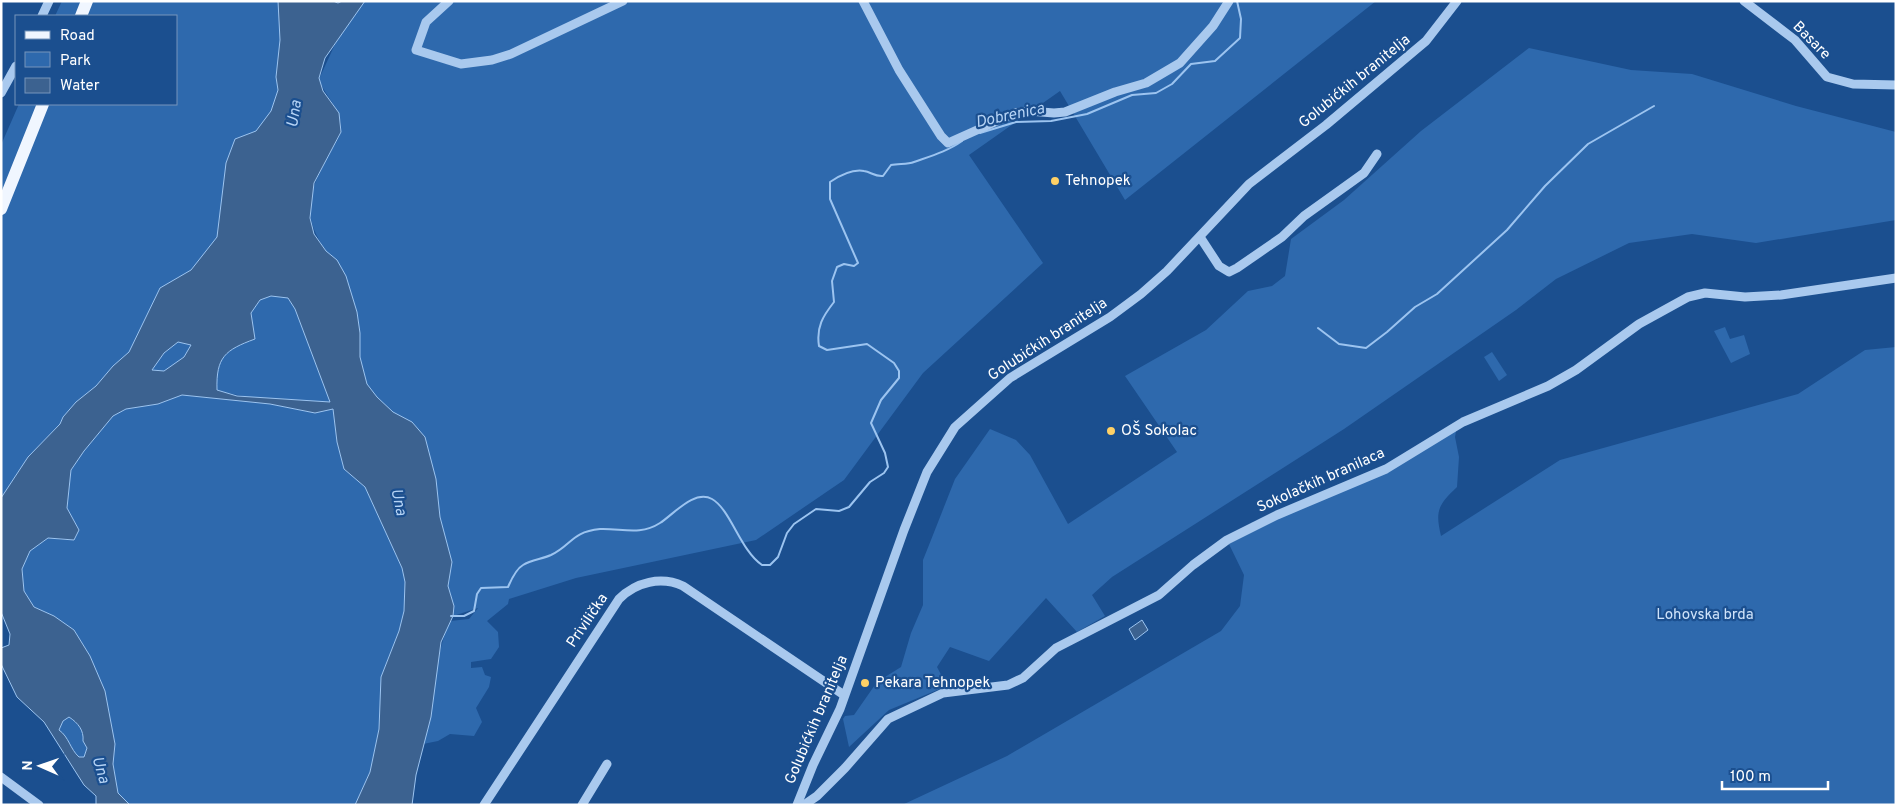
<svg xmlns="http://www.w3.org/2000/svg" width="1897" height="806" viewBox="0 0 1897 806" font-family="Overpass,sans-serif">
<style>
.green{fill:#2e69ad}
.water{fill:#3c6290;stroke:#9cc4f0;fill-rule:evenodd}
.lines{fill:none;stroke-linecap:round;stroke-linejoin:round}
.stream{stroke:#9cc4f0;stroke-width:2}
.minor{stroke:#a9c9ee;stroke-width:9}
.major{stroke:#f0f6ff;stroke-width:12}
.poi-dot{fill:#ffd166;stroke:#1b4f8f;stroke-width:2}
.labels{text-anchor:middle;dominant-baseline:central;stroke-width:4.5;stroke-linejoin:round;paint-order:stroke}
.street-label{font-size:15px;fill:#fff;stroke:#1b4f8f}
.poi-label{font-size:15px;fill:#fff;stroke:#1b4f8f;text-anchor:start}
.park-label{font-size:15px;fill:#cfe3fa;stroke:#1b4f8f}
.water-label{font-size:16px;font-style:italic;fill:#b5d3f5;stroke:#1b4f8f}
</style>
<rect width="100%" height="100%" fill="#1b4f8f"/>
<g class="green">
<path d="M62,1H283L280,92L216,256L133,357L76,402L63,417L60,424L28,457L1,498V145L19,104H176V16H55Z"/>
<path d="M355,1H1376L1125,200L1060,91L969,155L1043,263L923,373L844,480L756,540L576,578L509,599L508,604L487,621L498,632L499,647L491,659L471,662V668L482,667L485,675L491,677L489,687L476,708L482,722L474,736L450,734L438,741L423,744C436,701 432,662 450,621L469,619L478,608L453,616L421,486L374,411L326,251C300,214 309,191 329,155C332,148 340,138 341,131C343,110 325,97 319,79Z"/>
<path d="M1529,48L1631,70L1692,74L1796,106L1896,132V220L1756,243L1692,234L1629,243L1556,279L1516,310L1344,429L1112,577L1092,595L1105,616L1077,632L1046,598L989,661L950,647L937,667L947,686L889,710L849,747L843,719L845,716L854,715L877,682L901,667L911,633L923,605V560L931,540L955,479L990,429L1016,440L1030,455L1068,524L1177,452L1125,376L1206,330L1248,291L1272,286L1285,276L1291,239L1344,200L1421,131Z"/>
<path d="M271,296L288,298L295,309L331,402C292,401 254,401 217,390C216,357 224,350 255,339L251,313L260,300Z"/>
<path d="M1725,327L1730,339L1744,335L1750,354L1731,363L1714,331Z"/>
<path d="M178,341L191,345L184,357L164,372L151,370L164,353Z"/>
<path d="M1896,347V805H902L1007,756L1221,631L1240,606L1244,575L1227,540L1369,476L1457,426L1455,437L1459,457L1457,487C1438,505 1435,511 1441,536L1560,460L1798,394L1865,350Z"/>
<path d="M1492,352L1507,375L1499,381L1484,357Z"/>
<path d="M182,395L270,404L315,412L333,408L337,442L344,469L365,487L402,568L405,582L404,611L399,631L381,677L379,729L370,772L355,805H130L118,794L113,764L115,744L90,656L74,630L54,616L34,607L24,591L22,569L30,551L48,538L66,540L79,530L67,508L71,470L84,451L113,416L126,409L158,404Z"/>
<path d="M69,717C78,724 84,729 83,741L87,748L84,757H79C71,749 66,739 59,730L63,721Z"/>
</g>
<g class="water">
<path d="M278,1H333L338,3L342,1H365L325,58L319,78L323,91L339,113L341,132L314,183L310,218L314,234L326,251L337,260L346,276L357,312L360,333V357L367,384L377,397L393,412L412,422L425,437L436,479L440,517L452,562L448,586L454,606L453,616L441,642L431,717L416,775L412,805H355L370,772L379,729L381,677L399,631L404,611L405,582L402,568L365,487L344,469L337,442L333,409L315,413L270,404L182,395L158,404L126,409L113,416L84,451L71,470L67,508L79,530L74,540L48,538L30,551L22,569L24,591L34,607L54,616L74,630L90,656L105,691L115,744L113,764L118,793L130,805H96V796L84,785L44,722L17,697L1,664V648L9,645L10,634L1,612V498L28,457L60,424L63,417L76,402L96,386L113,366L129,352L160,288L191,270L217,237L226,163L235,139L256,131L271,111L278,90L276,77L280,40ZM271,296L288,298L295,309L330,402L237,396L217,390C216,357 225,350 255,339L251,313L260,300ZM178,342L191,345L184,357L164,371L152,370L164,353ZM69,717C78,723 84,730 83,741L87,748L84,757H79C70,749 69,737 59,730L63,721Z"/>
<path d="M1142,620L1148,630L1135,640L1129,629Z"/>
</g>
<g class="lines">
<g class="stream">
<path d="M980,133L1016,122L1051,121L1087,114L1132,95L1156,93L1172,84L1191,64L1215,61L1240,38L1241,19L1237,1"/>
<path d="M1318,328L1339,344L1366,348L1387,332L1415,307L1437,294L1507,230L1545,186L1588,144L1654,106"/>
<path d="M451,616H464L474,611L477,594L481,588L508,587C511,580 516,569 523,565C531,560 542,559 551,555C572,545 571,532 600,529C621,528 640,536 660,523C673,515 694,489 712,499C731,510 740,550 762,565H770L778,557L787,533L794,524L816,509L839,511L849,507L870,482L884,473L888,467L885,453L871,423L881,400L899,378V371L894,363L867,344L827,350L819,346C816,327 823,316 834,302L832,281L837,267L844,264L854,266L858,263L830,199V182C839,176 853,169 864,171C871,172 875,177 883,176L891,165C898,163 907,165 914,162C931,156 948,151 962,141"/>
</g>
<g class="minor">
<path d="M449,1L426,22L416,50L461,64L492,60L511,54L623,1"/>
<path d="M863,1L899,70L941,136L948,143L1015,113L1029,111L1054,113L1065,112L1115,92L1146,83L1180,63L1213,26L1229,1"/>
<path d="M1744,1L1795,40L1827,77L1853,84L1896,85"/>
<path d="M42,16L49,1"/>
<path d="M1,93L16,66"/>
<path d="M1200,237L1219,266L1229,272L1237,268L1282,237L1304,216L1364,173L1377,154"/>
<path d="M1,777L39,805"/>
<path d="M484,805L619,599C636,582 661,576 683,586L844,695"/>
<path d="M582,805L607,764"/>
<path d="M797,805L813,765L840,709L904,530L927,472L955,427L1010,378L1110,317L1141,294L1167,271L1249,184L1326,125L1426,41L1457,1"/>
<path d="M804,805L817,796L845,768L888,719L943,693L1008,685L1023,678L1056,648L1159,595L1193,565L1227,540L1277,515L1386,469L1463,422L1548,386L1576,370L1639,324L1688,297L1705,293L1745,297L1781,295L1896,278"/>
</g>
<g class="major">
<path d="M81,16L87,1"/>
<path d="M1,209L43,104"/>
</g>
</g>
<g class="poi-dot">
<circle cx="1055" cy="181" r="5"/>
<circle cx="1111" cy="431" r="5"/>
<circle cx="865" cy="683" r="5"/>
</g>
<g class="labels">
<g class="street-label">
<text transform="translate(1811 41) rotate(45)">Basare</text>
<text transform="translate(1355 82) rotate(-39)">Golubićkih branitelja</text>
<text transform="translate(1048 340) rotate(-33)">Golubićkih branitelja</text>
<text transform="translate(1321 481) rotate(-24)">Sokolačkih branilaca</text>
<text transform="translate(588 621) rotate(-56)">Privilička</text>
<text transform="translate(817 720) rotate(-67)">Golubićkih branitelja</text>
</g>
<g class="poi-label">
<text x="1065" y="181">Tehnopek</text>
<text x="1121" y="431">OŠ Sokolac</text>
<text x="875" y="683">Pekara Tehnopek</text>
</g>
<g class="park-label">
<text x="1705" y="615">Lohovska brda</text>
</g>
<g class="water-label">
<text transform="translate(295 114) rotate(-81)">Una</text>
<text transform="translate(1010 116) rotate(-12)">Dobrenica</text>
<text transform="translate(398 502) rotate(78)">Una</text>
<text transform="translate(100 770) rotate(73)">Una</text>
</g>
</g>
<rect width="1897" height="806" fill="none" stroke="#ffffff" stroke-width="5"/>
<rect x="15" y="15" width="162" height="90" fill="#1b4f8f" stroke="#7695bc"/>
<rect x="25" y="31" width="25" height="8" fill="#f0f6ff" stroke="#7695bc"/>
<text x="60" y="40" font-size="15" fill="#ffffff">Road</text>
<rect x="25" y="52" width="25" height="15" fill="#2e69ad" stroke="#7695bc"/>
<text x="60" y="65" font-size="15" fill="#ffffff">Park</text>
<rect x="25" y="78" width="25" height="15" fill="#3c6290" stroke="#7695bc"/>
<text x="60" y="90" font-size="15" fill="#ffffff">Water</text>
<g transform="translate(40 766) rotate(272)" stroke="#1b4f8f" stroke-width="4" paint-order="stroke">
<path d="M0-4L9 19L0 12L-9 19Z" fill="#ffffff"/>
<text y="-8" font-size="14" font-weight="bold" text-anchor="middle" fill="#ffffff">N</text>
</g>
<path d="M1722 781v8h106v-8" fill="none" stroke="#ffffff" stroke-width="2.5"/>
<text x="1730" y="781" font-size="15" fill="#ffffff" stroke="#1b4f8f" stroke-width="4" paint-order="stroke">100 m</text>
</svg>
